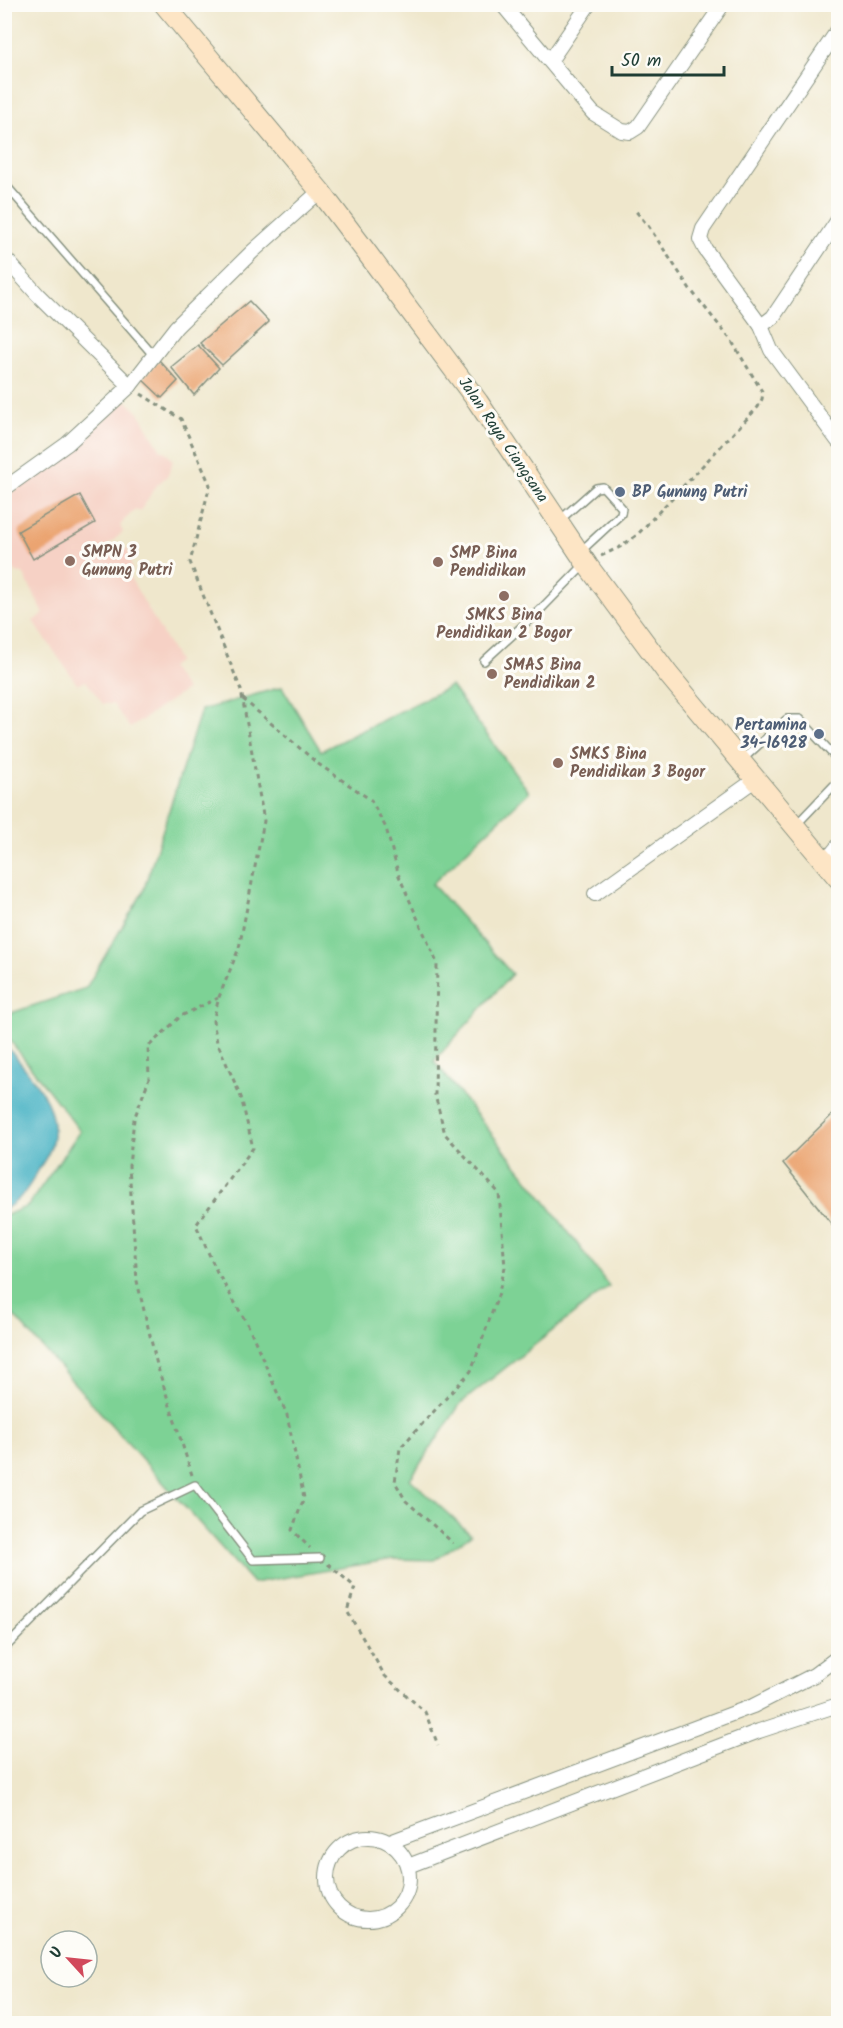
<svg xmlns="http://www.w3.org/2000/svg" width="843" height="2028" viewBox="0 0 843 2028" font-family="Kalam,sans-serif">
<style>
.built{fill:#f6d1c5}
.green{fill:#7dd295;stroke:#4e8864;stroke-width:1.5}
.water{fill:#47b2c4;stroke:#33787c;stroke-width:1.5}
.building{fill:#eba471}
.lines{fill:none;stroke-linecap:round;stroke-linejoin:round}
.lane-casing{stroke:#879280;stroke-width:10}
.street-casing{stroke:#879280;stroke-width:16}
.secondary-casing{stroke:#879280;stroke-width:22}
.path{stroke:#879280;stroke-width:3;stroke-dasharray:4.5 4.5;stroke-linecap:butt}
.lane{stroke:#fff;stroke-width:7}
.street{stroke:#fff;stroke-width:14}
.secondary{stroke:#fde5c5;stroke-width:20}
.service-dot{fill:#5c6f8a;stroke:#fdfcf7;stroke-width:2}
.education-dot{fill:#8d6e63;stroke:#fdfcf7;stroke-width:2}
.labels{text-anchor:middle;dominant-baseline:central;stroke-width:6;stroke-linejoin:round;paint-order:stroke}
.street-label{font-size:16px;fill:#1f3d34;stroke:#fdfcf7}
.service-label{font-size:16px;font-weight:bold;fill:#4e5e75;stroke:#fdfcf7;text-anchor:start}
.education-label{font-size:16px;font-weight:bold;fill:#785e54;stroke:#fdfcf7;text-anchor:start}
</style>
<rect width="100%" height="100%" fill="#fdfcf7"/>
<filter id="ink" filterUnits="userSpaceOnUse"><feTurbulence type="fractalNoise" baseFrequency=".0167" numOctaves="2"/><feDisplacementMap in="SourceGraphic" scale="12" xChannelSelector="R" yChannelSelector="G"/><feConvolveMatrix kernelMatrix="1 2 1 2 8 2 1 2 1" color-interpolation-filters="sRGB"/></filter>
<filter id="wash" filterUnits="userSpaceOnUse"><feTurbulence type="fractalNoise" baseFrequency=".008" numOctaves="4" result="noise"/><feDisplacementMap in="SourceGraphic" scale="24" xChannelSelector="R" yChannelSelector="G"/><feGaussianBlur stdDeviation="1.35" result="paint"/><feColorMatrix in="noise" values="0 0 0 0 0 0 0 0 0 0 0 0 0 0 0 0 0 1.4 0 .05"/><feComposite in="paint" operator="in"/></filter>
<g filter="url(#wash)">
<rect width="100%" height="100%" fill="#efe7cc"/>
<path class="built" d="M126,400L140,414L161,450L166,452L173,461L168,475L156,486L140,511L136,509L125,519L120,526L123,532L109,544L112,550L128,549L132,570L128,574L178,661L170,667L186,690L130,728L113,704H103L86,681L77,684L33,621L44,614L23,573L15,572L5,552L4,499L26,481L67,453Z"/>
<path class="green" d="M451,686L529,792L432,884L512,974L434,1061L548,1205L609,1286L461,1403L410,1479L471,1535L434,1560L393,1559L253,1583L5,1306L4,1216L28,1206L80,1131L5,1034V1015L86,988L143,892L201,710L282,687L321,751Z"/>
<path class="water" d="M5,1044C27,1072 63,1106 51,1146C49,1155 42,1163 38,1171C29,1187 21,1200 5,1209Z"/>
<g id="blocks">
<g class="building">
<path d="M249,301L269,322L222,365L200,343Z"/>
<path d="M198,345L219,368L194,395L171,367Z"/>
<path d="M159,360L178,381L162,398L142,379Z"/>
<path d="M80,495L95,523L33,559L18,531Z"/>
<path d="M838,1109V1232L783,1163Z"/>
</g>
</g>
</g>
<g filter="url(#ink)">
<use href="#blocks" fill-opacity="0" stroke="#879280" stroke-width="1.5"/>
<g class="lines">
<g class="lane-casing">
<g id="lane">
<path d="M4,183L153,355"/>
<path d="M560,520L596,488L603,487L622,508L621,514L581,551"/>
<path d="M484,661L542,608L584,565"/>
<path d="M742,760L787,719H800L838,760"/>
<path d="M797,824L838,781V777"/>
<path d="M4,1649L140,1511L195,1485L253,1560L320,1558"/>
</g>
</g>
<g class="street-casing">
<g id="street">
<path d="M502,4L593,113L622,131L630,132L638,127L723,4"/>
<path d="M838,30L703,229L700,239L705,249L761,326L771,350L838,441"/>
<path d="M550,61L589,4"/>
<path d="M4,257L38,295L130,386"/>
<path d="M761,326L773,317L838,220"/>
<path d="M4,489L67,444L130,386L176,327L252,252L320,191"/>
<path d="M825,862L838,846"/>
<path d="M595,894L756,779"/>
<circle cx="368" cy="1878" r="41"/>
<path d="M390,1842L753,1706L814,1675L838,1657"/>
<path d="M408,1866L759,1731L838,1705"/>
</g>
</g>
<g class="secondary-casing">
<path id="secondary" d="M164,4L320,191L367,253L478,402L588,566L668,674L838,878"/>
</g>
<g class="path">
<path d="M141,394L181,419L210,485L190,562L241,690L264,821L239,948L219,997L213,1021L217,1042L241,1097L253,1148L196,1225L217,1272L249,1327L287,1415L304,1498L292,1530L310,1548"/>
<path d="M601,556L620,547L637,535L758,407L762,399L763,393L731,340L690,289L649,227L634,209"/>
<path d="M243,699L317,763L371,800L386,828L399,876L437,963L435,1095L445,1134L499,1193L505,1267L498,1296L471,1371L400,1448L395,1482L406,1501L453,1543"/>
<path d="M192,1475L157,1365L137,1281L129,1166L134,1119L149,1079L148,1047L181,1016L218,998"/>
<path d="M328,1564L355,1587L347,1611L385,1676L425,1712L438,1745"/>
</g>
<use href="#lane" class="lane"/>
<use href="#street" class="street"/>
<use href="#secondary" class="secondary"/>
</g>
</g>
<g class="service-dot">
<circle cx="620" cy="492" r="6"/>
<circle cx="819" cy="734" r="6"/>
</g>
<g class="education-dot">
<circle cx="70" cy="561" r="6"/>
<circle cx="438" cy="562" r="6"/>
<circle cx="504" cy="596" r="6"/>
<circle cx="492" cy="674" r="6"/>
<circle cx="558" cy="763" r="6"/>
</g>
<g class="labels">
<g class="street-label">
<text transform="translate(503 440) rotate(56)">Jalan Raya Ciangsana</text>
</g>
<g class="service-label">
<text x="632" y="492">BP Gunung Putri</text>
<text x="807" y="725" text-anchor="end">Pertamina<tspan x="807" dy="18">34-16928</tspan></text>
</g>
<g class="education-label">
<text x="82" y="552">SMPN 3<tspan x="82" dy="18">Gunung Putri</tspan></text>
<text x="450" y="553">SMP Bina<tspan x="450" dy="18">Pendidikan</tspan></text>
<text x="504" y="615" text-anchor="middle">SMKS Bina<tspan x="504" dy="18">Pendidikan 2 Bogor</tspan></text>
<text x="504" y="665">SMAS Bina<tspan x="504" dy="18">Pendidikan 2</tspan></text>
<text x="570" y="754">SMKS Bina<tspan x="570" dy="18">Pendidikan 3 Bogor</tspan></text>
</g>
</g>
<rect width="843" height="2028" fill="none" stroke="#fdfcf7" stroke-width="24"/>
<g transform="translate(69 1959) rotate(297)"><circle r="28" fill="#fdfcf7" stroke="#a4b0a9" stroke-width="1.5"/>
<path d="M0-4.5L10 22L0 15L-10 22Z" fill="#d1495b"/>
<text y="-9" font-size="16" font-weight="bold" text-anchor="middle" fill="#1f3d34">U</text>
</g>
<path d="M612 66v9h112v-9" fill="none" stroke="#1f3d34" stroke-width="3"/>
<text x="621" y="66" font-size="18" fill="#1f3d34" stroke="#fdfcf7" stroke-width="4.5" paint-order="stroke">50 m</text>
</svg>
